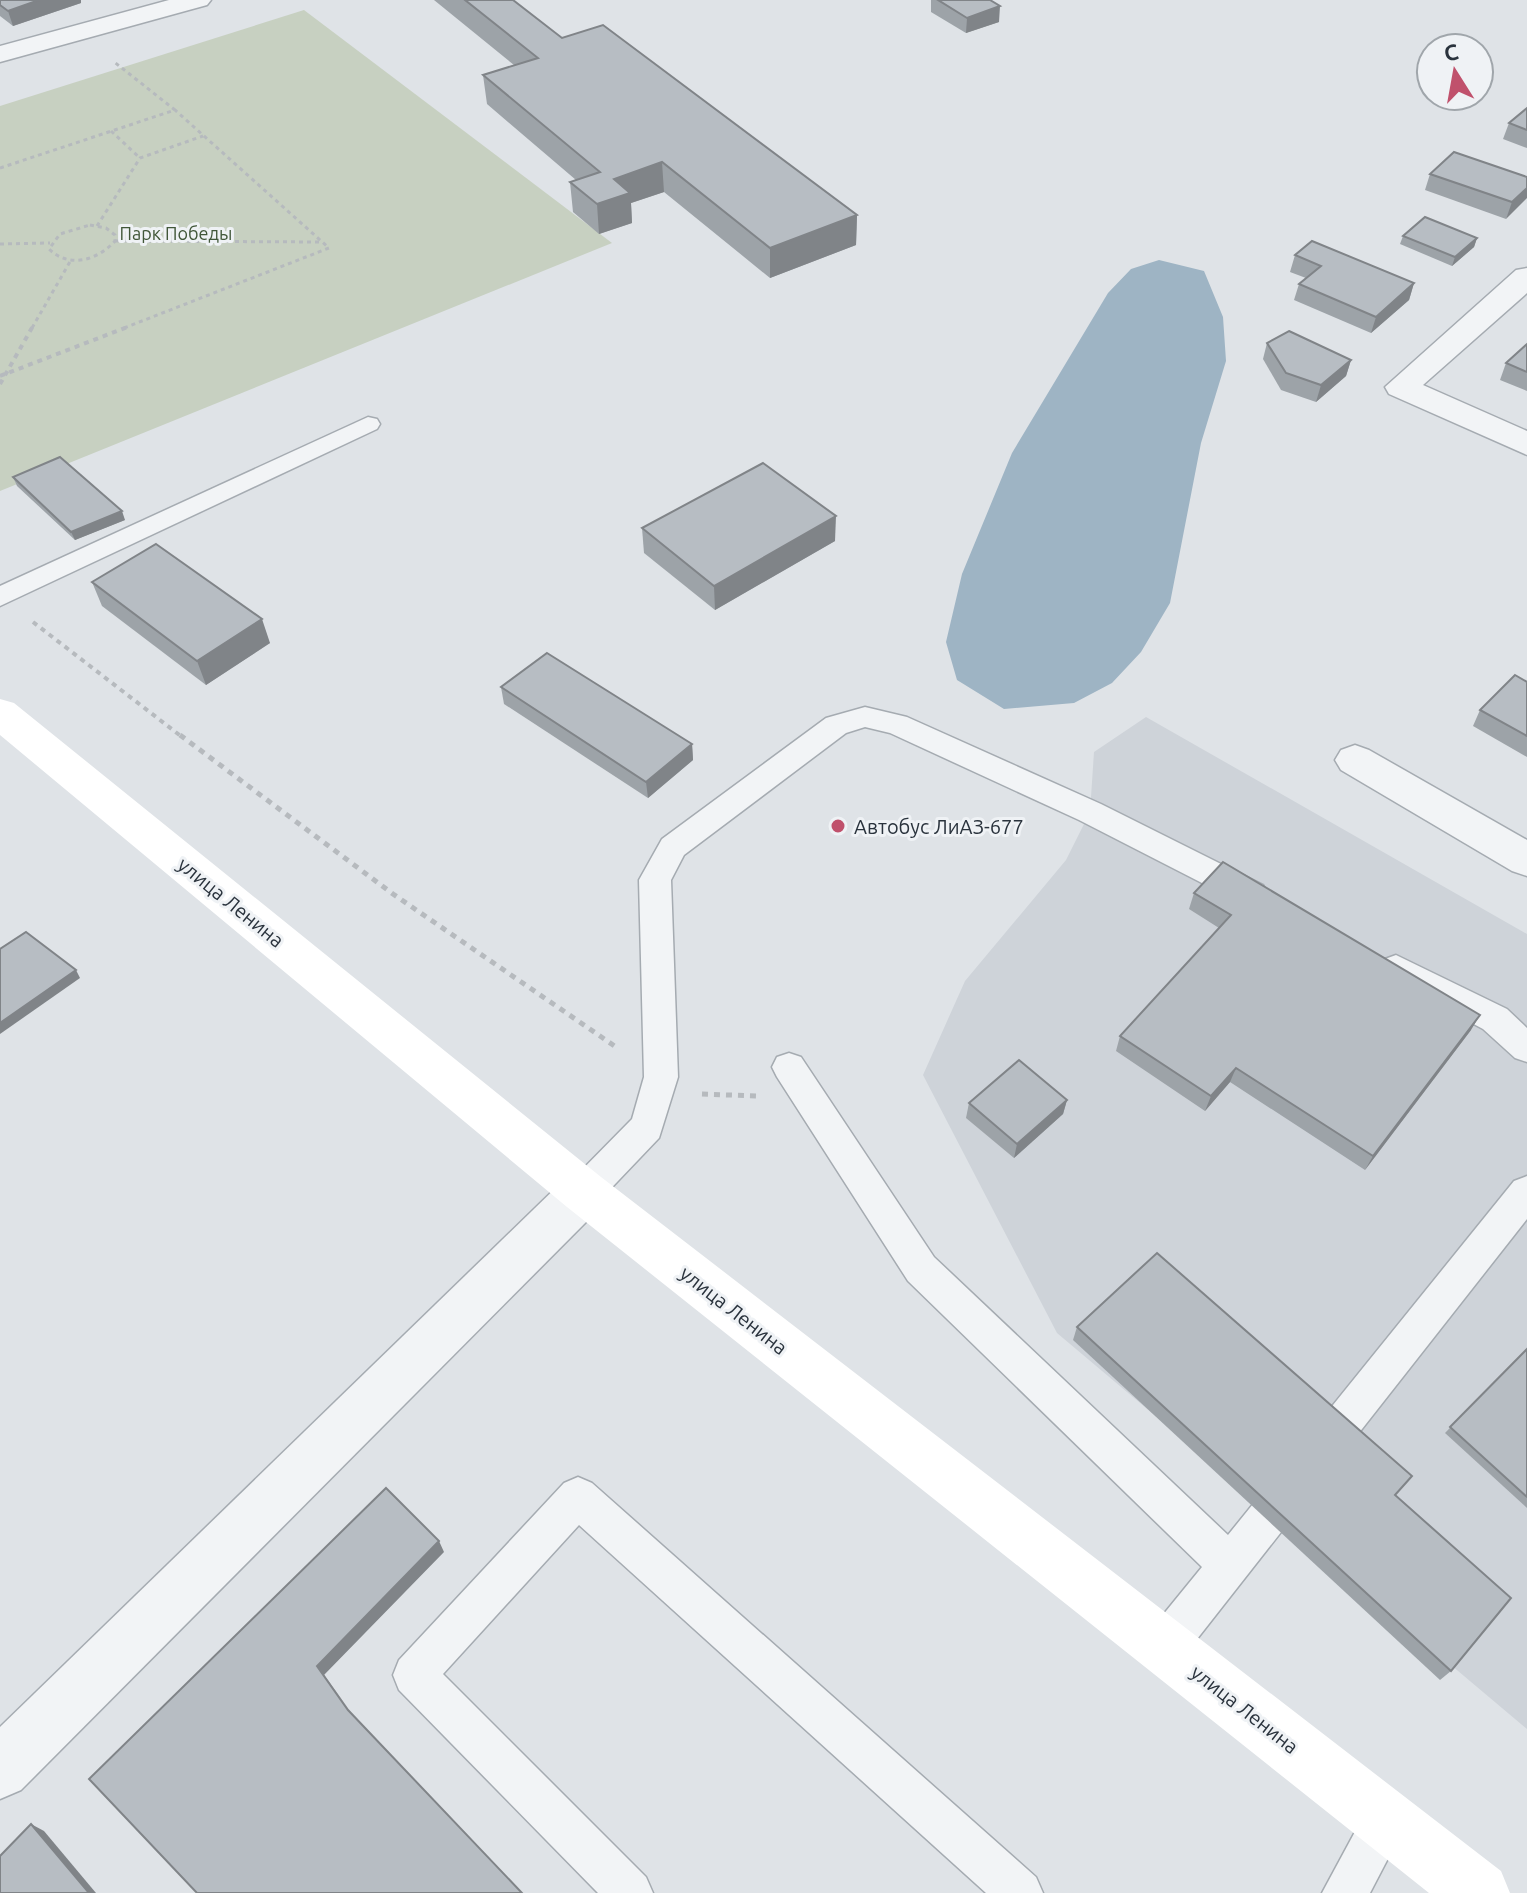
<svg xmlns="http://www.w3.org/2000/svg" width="1527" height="1893" viewBox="0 0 1527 1893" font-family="Ubuntu,sans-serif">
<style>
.built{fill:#ced3d9}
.green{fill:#c7d0c1}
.water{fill:#9eb4c4}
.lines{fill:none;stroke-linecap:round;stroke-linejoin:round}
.lane-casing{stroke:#a5abb1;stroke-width:3}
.street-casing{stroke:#a5abb1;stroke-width:3}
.path-far2{stroke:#b6babe;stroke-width:3;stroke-dasharray:4 4;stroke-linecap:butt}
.path-far1{stroke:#b6babe;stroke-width:4;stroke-dasharray:5 5;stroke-linecap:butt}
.path{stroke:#b6babe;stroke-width:5;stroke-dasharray:6 6;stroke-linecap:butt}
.lane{fill:#f2f4f6;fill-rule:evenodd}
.street{fill:#f2f4f6;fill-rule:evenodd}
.secondary{fill:#fff;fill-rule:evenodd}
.wall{fill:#9da3a8}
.shaded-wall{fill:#808488}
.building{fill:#b7bdc3;stroke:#808488;stroke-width:2}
.poi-dot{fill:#c0516c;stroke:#eff2f5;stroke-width:3}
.labels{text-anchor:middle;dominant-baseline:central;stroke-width:6;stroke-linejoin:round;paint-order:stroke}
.far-park-label{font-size:18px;fill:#415739;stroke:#eff2f5}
.poi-label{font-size:20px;fill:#2a333d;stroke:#eff2f5;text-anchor:start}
.street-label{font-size:20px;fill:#2a333d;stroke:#eff2f5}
</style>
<rect width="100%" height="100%" fill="#dfe3e7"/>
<path class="built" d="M1146,717L1527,934V1729L1057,1333L923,1075L965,981L1066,860L1090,812L1094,752Z"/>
<path class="green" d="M304,10L612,243L0,491V106Z"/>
<path class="water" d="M1159,260L1204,271L1223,317L1226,361L1201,443L1170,603L1141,652L1112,683L1074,703L1004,709L957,680L946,642L962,574L1012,453L1108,293L1131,269Z"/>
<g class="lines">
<g class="lane-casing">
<g id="lane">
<path d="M368,417L377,419L380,424L377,429L0,606V586Z"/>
<path d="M865,707L907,717L1101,804L1263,885L1268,894L1263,903L1252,906L1241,903L1079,820L890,733L865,727L846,733L684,855L671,880L678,1077L659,1138L597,1203L584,1208L571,1203L566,1192L571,1181L632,1119L644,1077L639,880L662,839L826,718Z"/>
<path d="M1396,955L1507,1009L1527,1028V1062L1515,1058L1483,1029L1385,977L1380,968L1385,959Z"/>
<path d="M789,1053L801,1057L934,1257L1228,1535L1514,1181L1527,1176V1219L1179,1662L1164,1668L1149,1662L1143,1647L1149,1632L1202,1567L908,1281L777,1077L772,1067L777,1057Z"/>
<path d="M578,1477L592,1483L1036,1877L1043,1893H986L579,1525L443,1674L646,1877L653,1893H598L399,1690L393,1675L399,1660L564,1483Z"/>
<path d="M1386,1798L1402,1804L1408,1820L1370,1893H1322L1370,1804Z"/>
</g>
</g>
<g class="street-casing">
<g id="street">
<path d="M169,0H211L207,5L0,62V46Z"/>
<path d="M1527,268V293L1423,385L1527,431V455L1389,394L1385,387L1516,270Z"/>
<path d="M1355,745L1369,750L1527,840V876L1512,871L1341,770L1335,760L1341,750Z"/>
<path d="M584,1170L601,1177L608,1192L601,1207L21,1790L0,1799V1727L567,1177Z"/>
</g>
</g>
<g class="path-far2">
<path d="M111,131L140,158"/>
<path d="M0,168L175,110L113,61"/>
<path d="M90,225L106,228L115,235V241C98,260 69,269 49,249L60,234Z"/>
<path d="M97,226L140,158L203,136"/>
<path d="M115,241L322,242"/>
<path d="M0,244L50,243"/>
<path d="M32,328L71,260"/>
<path d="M124,328L329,248L175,110"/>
</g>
<g class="path-far1">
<path d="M0,376L130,326"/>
<path d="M0,384L33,326"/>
<path d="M33,622L182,737"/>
</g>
<g class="path">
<path d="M180,735L393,894L616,1047"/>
<path d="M702,1094L756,1096"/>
</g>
<use href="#lane" class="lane"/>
<use href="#street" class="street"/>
<path class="secondary" d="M0,699L14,703L601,1177L1501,1871L1510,1893H1429L567,1207L0,735Z"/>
</g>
<g class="wall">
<path d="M0,0L81,3L13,26L0,16Z"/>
<path d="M434,0H513L562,38L857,215L856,245L770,278L664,192L631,203L632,223L599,234L573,212L570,182L576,180L487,104L483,75L514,65Z"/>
<path d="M931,0H990L999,22L966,33L931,12Z"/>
<path d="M1527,108V148L1503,139L1509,123Z"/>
<path d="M1430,174L1527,177L1506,219L1425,190Z"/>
<path d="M1403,236L1477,238L1474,247L1452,266L1400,244Z"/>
<path d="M1295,255L1414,283L1409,300L1371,333L1294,300L1299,284L1306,278L1290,272Z"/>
<path d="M1267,343L1351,360L1346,376L1316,402L1281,390L1263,359Z"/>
<path d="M1527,344V391L1500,380L1506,363Z"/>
<path d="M13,477L125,520L75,540L17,486Z"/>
<path d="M642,528L835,541L715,610L644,553Z"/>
<path d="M92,582L270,643L206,685L102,606Z"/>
<path d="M1527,682V757L1473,726L1480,710Z"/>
<path d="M501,687L692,744L693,760L648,798L504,704Z"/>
<path d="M1194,893L1471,1030L1365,1170L1230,1082L1205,1111L1116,1051L1120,1036L1219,928L1189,909Z"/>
<path d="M1067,1100L1063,1114L1014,1158L966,1118L969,1103Z"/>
<path d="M1077,1327L1395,1495L1451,1671L1440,1680L1073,1340Z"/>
<path d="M1527,1349V1508L1445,1433Z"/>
</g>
<g class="shaded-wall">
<path d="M39,0H81V3L13,26L8,11Z"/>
<path d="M1000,6L999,22L966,33L967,18Z"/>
<path d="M662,162L664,192L631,203L632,223L599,234L597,204L614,179Z"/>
<path d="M1527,188V198L1506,219L1512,202Z"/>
<path d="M857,215L856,245L770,278V248Z"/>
<path d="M1477,238L1474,247L1452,266L1455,257Z"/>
<path d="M1414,283L1409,300L1371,333L1376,317Z"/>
<path d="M1351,360L1346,376L1316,402L1321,385Z"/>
<path d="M122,511L125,520L75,540L71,532Z"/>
<path d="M836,516L835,541L715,610L714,586Z"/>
<path d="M262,619L270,643L206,685L197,661Z"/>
<path d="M692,744L693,760L648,798L646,782Z"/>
<path d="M76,970L80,978L0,1034V1023Z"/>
<path d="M1480,1015L1471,1030L1365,1170L1373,1156Z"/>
<path d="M1236,1068L1230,1082L1205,1111L1211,1096Z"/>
<path d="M1067,1100L1063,1114L1014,1158L1017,1144Z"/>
<path d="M439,1541L444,1552L324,1675L355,1718L317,1666Z"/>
<path d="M31,1824L44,1831L96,1893H89Z"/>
</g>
<g class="building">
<path d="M0,0H39L8,11L0,5Z"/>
<path d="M465,0H513L562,38L603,25L857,215L770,248L662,162L614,179L630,193L597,204L570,182L600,172L483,75L538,58Z"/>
<path d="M938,0H990L1000,6L967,18Z"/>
<path d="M1527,108V130L1509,123Z"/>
<path d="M1454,152L1527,177V188L1512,202L1430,174Z"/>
<path d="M1425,217L1477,238L1455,257L1403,236Z"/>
<path d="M1312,241L1414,283L1376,317L1299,284L1321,266L1295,255Z"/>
<path d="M1289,331L1351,360L1321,385L1286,373L1267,343Z"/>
<path d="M1527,344V372L1506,363Z"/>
<path d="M60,457L122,511L71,532L13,477Z"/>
<path d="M763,463L836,516L714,586L642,528Z"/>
<path d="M156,544L262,619L197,661L92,582Z"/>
<path d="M547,653L692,744L646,782L501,687Z"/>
<path d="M1515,675L1527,682V736L1480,710Z"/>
<path d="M1223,862L1480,1015L1373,1156L1236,1068L1211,1096L1120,1036L1231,915L1194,893Z"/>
<path d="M26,932L76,970L0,1023V949Z"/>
<path d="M1019,1060L1067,1100L1017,1144L969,1103Z"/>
<path d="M1157,1253L1412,1476L1395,1495L1511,1598L1451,1671L1077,1327Z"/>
<path d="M1527,1349V1497L1450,1427Z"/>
<path d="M386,1488L439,1541L317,1666L348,1710L522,1893H197L89,1779Z"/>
<path d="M31,1824L89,1893H0V1856Z"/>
</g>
<circle class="poi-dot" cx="838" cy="826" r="8"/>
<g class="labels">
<g class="far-park-label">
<text x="176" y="233">Парк Победы</text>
</g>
<g class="poi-label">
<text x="854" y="826">Автобус ЛиАЗ-677</text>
</g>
<g class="street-label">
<text transform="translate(231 902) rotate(39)">улица Ленина</text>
<text transform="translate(734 1310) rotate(38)">улица Ленина</text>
<text transform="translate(1245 1709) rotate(38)">улица Ленина</text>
</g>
</g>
<g transform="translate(1455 72) rotate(349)"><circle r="38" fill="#eff2f5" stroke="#a0a6ab" stroke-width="2"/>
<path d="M0-6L14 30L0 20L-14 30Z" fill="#c0516c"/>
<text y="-12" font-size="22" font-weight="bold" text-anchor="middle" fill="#2a333d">С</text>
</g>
</svg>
